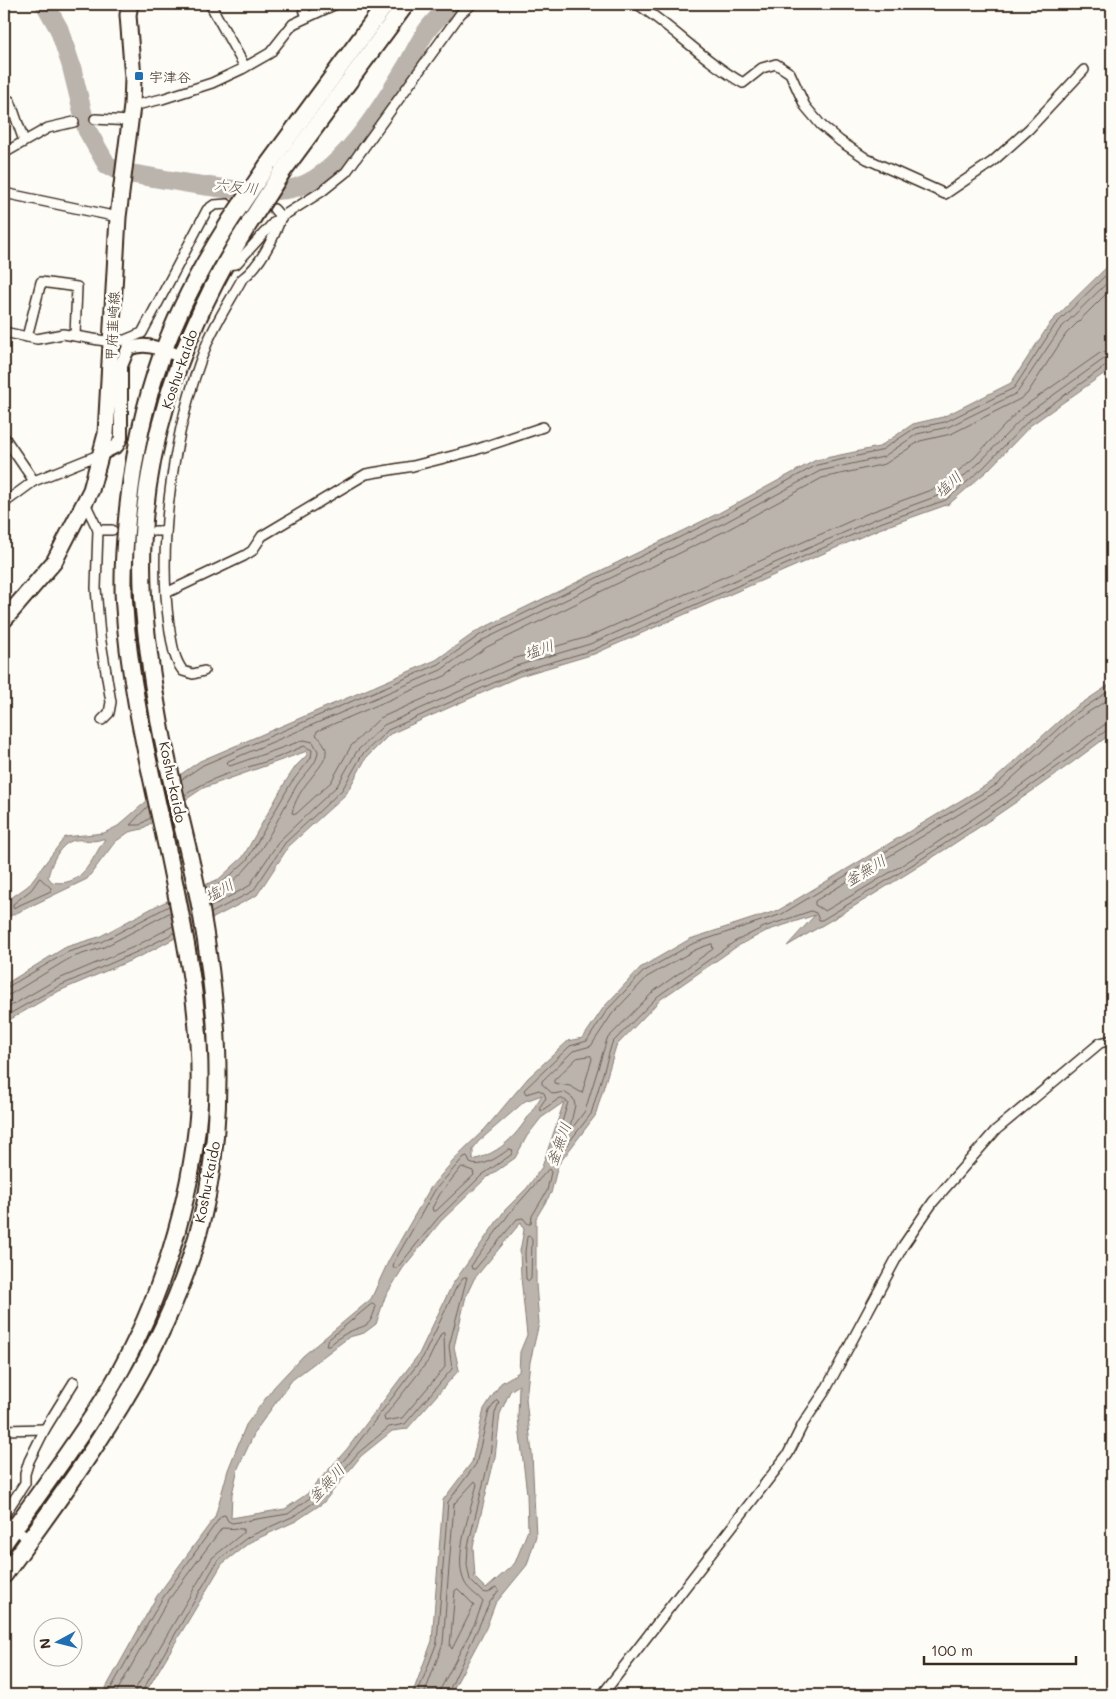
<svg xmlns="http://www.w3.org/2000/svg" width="1116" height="1699" viewBox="0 0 1116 1699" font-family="Mali,'Klee One',sans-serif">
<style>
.water{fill:#bbb4ad;stroke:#887d74;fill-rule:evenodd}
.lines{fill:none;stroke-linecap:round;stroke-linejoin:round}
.shore{stroke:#6e6157;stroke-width:1}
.river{stroke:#bbb4ad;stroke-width:19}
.street-casing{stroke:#3b2a1e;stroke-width:12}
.secondary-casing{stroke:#3b2a1e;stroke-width:16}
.primary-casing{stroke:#3b2a1e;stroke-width:19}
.highway-casing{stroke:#3b2a1e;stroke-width:20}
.street{stroke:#fdfcf7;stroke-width:9}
.secondary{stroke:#fdfcf7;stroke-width:12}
.primary{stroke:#fdfcf7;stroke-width:15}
.highway{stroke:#fdfcf7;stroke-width:16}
.highway-bridge-casing{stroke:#3b2a1e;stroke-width:20;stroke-linecap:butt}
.highway-bridge{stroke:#fdfcf7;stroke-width:16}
.poi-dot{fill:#1f6fb2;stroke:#fdfcf7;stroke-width:2}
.labels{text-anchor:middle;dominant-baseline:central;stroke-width:5;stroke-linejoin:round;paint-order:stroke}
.poi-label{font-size:14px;fill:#3b2a1e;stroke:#fdfcf7;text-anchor:start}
.street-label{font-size:14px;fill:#3b2a1e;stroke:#fdfcf7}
.water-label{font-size:15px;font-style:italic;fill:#615349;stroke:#fdfcf7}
</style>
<rect width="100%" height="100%" fill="#fdfcf7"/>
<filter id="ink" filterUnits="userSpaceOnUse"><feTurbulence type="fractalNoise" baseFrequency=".02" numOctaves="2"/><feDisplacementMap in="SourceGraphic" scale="10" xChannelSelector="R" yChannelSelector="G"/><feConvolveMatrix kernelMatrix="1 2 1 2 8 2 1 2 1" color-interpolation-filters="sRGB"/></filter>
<g filter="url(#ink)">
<g class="water">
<path d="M1112,262V368L1031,425L987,471L949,504L879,529L594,654L520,676L390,734L366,758L346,794L289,846L257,895L141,956L59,991L4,1023V985L66,947L99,937L156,906L219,879L243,857L286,781L296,766L307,755V751L203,788L142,829L129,832L115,842L87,879L4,919V903L28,886L65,837L104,833L118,826L164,786L200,761L436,660L477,631L719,513L816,460L879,447L913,424L943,417L1011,383L1051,322ZM102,839H105C91,860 82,888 52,882L48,877C51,863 60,843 75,840C85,839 92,843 102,839Z"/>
<path d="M1112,683V733C1009,811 899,881 787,946L815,915L766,931L736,947L661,999L616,1046L595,1116L558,1165L551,1193L536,1218V1284L539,1323L530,1362L526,1399L532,1454L536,1536L527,1565L495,1604L486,1628L450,1695H412L432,1641L443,1500L472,1462L484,1409L501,1383L519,1372L520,1352L527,1335L521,1277L520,1251L524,1230L521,1222L474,1279L466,1296L454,1347L459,1370L407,1429L392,1431L361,1456L323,1503L296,1521L250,1542L222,1564L144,1695H102L157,1596L215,1517L228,1470L246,1425L274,1387L303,1356L371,1299L389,1260L431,1187L460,1153L485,1129L528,1078L568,1041L583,1038L604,1007L640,968L690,939L779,910L993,781L1069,712ZM542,1095C523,1125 510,1150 473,1160V1149L478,1142L525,1101ZM564,1102L542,1167L527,1188L505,1210L452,1285L419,1354L347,1449L307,1494L285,1509L231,1518L232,1494L238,1468L256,1430L292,1380L349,1337L364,1333L376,1324L385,1297L403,1268L441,1221L485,1179L515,1158L527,1136L541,1118ZM519,1385L518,1418L527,1494L528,1530L515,1563L486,1589L475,1578L473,1546L495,1457L500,1414L510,1391Z"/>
</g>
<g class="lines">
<g class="shore">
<path d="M1112,288L1066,334L1027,394L1020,399L951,434L920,441L885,464L822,478L727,530L487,647L445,676L317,731L316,735C336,752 322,763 311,778C303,787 294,802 292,813L296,814L331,782L351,746L380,718L513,659L588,637L871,512L939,487L974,458L1019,410L1100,353L1112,350"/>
<path d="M1112,689L1072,716L996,785L782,914L692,944L643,972L607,1010L587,1041L570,1046L524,1090L526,1094L539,1090L544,1093L546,1098L539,1108L541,1111L560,1098L568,1102L551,1159L555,1160L591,1114L612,1043L658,996L734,942L764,927L811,911L816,913L819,920H822C920,862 1016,799 1107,730L1112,729"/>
<path d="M1112,697L1076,720L999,790L815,901V905L825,911C922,856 1015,792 1104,725L1112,723"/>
<path d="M181,780L203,765L439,664L480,635L721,517L817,465L880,451L915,428L945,422L1014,388L1055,325L1112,269"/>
<path d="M185,795C210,777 239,770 268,761C280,757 292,751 304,746L312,750L311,758L291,783L247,860L223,882L207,890"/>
<path d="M148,806L130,825H140L151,817"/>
<path d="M40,878L51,888V891L13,908V904L31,890Z"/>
<path d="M208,896C257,875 271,828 297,785C304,774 318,764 318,751L313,742L304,740L230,766L227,764L228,761L441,670L483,640L724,523L820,471L883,457L917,434L948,427L1017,393L1060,329L1112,278"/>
<path d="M210,907L249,886L280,840L337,786L357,751L384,725L516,666L590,644L875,519L943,494L979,463L1024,416L1104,359L1112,358"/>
<path d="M211,913L253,891L285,843L342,790L362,755L388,730L518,672L593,650L877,524L946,500L983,468L1028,421L1107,365L1112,364"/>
<path d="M712,944L713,949L654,991L607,1039L585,1111L573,1127H570L575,1105L573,1098L564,1092L553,1094L542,1084V1081L573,1051L591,1046L612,1014L647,977L695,950Z"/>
<path d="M4,989L68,952L101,942L169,906"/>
<path d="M4,996L11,994L70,958L104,947L171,912"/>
<path d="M4,1010L54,981L136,946L173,926"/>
<path d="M4,1017L57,987L139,951L174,933"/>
<path d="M591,1056L592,1059L582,1093L570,1086L554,1083V1080L577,1058Z"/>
<path d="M509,1149L513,1150L511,1155L482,1175L438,1218L397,1268H393L394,1262L435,1190L464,1157L467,1156L470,1163C482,1169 500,1156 509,1149Z"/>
<path d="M462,1167L473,1171L474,1175L436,1211H433L432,1208L440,1194Z"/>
<path d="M549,1169L551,1172L547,1191L532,1216L531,1224H528L523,1218L517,1219L475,1269H472L471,1266L509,1214Z"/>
<path d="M530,1236L532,1240L531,1279L529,1281L526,1279L525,1252L527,1237Z"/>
<path d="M372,1304L376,1306C369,1332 364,1323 345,1334C339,1337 334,1342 329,1346H326L327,1341Z"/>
<path d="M444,1333L445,1367L402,1418L385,1421L384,1417L428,1361L441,1334Z"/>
<path d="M458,1589L474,1605L452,1649L450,1646L455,1591Z"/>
<path d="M107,1695L162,1599L221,1516L225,1515L228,1521L232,1523L288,1514L311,1497L351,1452L423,1357L456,1288L464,1277H467L449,1346L452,1369L405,1424L389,1427L358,1453L319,1499L294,1516L248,1537L218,1560L140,1695"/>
<path d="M115,1695L167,1602L222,1528L243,1529V1533L212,1558L136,1688L134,1695"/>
<path d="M417,1695L437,1642L448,1502L476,1464L489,1411L497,1400L499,1402L495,1413L490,1456L468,1546L467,1565L470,1580L482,1592L488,1593L496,1587L499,1590L490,1602L447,1695"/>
<path d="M424,1695L443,1643L454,1504L475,1481L477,1484C471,1510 452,1559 465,1583C469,1591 479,1596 483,1602L475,1623L441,1688L440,1695"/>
</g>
<path class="river" d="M45,4L59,29L71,65L87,130L107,165L120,172C167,179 245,197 290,189C339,180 385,102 409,62C415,51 421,38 428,29C435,20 444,12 451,4"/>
<g class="street-casing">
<g id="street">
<path d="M210,4L245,67"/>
<path d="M302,4L307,17"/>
<path d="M637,4C674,28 704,61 743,83L762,68L776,64L790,73L805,106L821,125L840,141L867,159L945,194L992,162L1029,129L1084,70"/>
<path d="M4,100L10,101L24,141"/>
<path d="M132,106L162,99L212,83L242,69L270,53L293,24L336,4"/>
<path d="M95,119L130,121"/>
<path d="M4,153L48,128L74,122"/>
<path d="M4,193L118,217"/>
<path d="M224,265L236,264L275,221L321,192L346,172L461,13L472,4"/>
<path d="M4,332L37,339L63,334L111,342L125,340L142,333L207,210L214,205L227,204"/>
<path d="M27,337L41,282L77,287L75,336"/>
<path d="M4,437L34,481"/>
<path d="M4,503L34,481L101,454"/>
<path d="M85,503L98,530L96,588L100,636L111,702L109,713L102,720"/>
<path d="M98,530H112"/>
<path d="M155,531H166"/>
<path d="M166,593L244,556L252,551L262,536L366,474L413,466L472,451L543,427"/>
<path d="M204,671L193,674L183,671C173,658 172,642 169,625C157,539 174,427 206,346C215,323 230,301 242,279C260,266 274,238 281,217L274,209"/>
<path d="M4,1430L45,1429"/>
<path d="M4,1515L25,1483V1474L29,1461L45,1429L74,1382"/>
<path d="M4,1519L29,1540"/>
<path d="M602,1695L788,1454L803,1424L825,1391L903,1246L933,1202L996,1130L1100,1043L1112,1040"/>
</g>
</g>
<g class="secondary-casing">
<path id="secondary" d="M101,454L117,446L121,438V366L128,349C148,341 161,350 181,356"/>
</g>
<g class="primary-casing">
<path id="primary" d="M4,620L54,562L91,490L106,434L118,217L132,106L133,78L128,15L130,4"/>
</g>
<g class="highway-casing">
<g id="highway">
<path d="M267,166L386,4"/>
<path d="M282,172L406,4"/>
<path d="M4,1543C37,1496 73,1448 104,1399C154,1318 186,1222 197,1128C207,1038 187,945 169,857C151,772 129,687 124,601C122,571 125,539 128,509C140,396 169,317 230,221"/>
<path d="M4,1575C88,1459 179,1340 207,1196C225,1098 218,1007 201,910C189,846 170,783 159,719C152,679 146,638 143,597C135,463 179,334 250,222"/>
</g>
</g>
<use href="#street" class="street"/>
<use href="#secondary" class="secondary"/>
<use href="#primary" class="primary"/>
<use href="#highway" class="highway"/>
<g class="highway-bridge-casing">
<g id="highway-bridge">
<path d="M230,221L267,166"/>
<path d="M250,222L282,172"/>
</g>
</g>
<use href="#highway-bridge" class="highway-bridge"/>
</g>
</g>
<rect class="poi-dot" x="134" y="71" width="10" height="10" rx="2.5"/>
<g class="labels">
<g class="poi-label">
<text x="149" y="76">宇津谷</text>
</g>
<g class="street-label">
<text transform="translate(112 326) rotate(-87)">甲府韮崎線</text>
<text transform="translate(179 369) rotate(-71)">Koshu-kaido</text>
<text transform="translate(173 782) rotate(78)">Koshu-kaido</text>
<text transform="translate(207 1182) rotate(-79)">Koshu-kaido</text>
</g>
<g class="water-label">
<text transform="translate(236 186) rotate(7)">六反川</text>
<text transform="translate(948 484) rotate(-43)">塩川</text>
<text transform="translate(539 649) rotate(-19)">塩川</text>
<text transform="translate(865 870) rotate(-31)">釜無川</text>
<text transform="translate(219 890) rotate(-29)">塩川</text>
<text transform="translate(558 1144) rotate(-70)">釜無川</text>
<text transform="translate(326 1483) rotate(-47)">釜無川</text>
</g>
</g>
<rect width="1116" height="1699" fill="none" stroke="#fdfcf7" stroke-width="20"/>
<rect x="10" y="10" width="1096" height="1679" fill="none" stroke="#3b2a1e" stroke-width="2" filter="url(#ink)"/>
<g transform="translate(58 1642) rotate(263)"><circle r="24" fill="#fdfcf7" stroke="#afa8a0"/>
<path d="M0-4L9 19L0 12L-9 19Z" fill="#1f6fb2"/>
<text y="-8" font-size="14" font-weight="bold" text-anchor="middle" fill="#3b2a1e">N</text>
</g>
<path d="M924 1656v8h152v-8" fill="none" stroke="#3b2a1e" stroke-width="2.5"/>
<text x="931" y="1656" font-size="15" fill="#3b2a1e" stroke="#fdfcf7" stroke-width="4" paint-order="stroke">100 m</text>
</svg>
